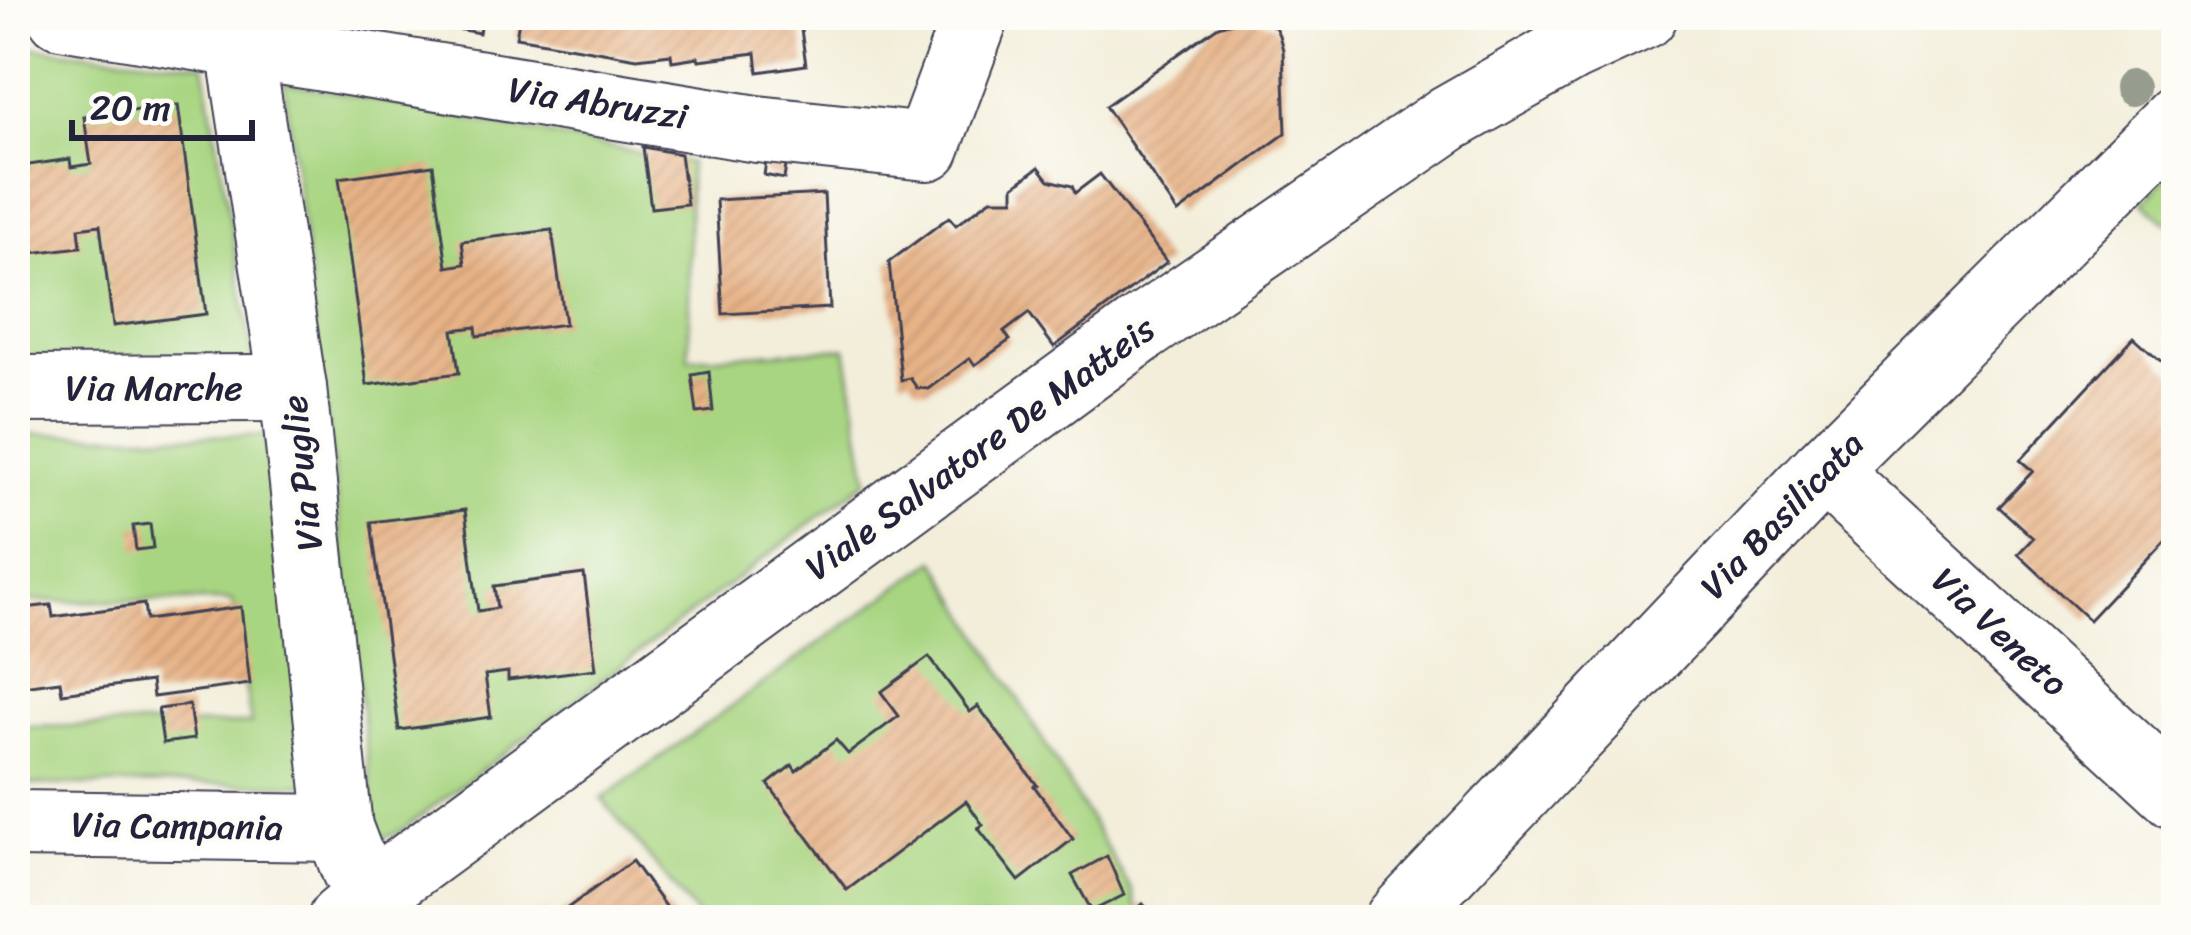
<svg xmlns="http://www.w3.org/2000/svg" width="2191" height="935" viewBox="0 0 2191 935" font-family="Sriracha,sans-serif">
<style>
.green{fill:#a8d581;stroke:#657c5e;stroke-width:3}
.building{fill:url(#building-hatch)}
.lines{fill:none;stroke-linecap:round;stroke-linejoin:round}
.street-casing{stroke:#414153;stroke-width:70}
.secondary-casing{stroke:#414153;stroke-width:70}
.street{stroke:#fff;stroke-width:66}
.secondary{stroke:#fff;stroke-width:66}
.tree{fill:#969c8e}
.labels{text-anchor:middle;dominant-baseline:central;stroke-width:9;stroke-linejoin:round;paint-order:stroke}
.street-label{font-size:36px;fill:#22223b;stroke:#fdfcf7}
</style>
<defs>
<pattern id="building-hatch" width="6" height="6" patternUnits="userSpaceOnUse" patternTransform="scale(3)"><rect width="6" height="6" fill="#e7b286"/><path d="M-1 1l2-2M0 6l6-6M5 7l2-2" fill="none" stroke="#c69975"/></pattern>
</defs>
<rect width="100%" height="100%" fill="#fdfcf7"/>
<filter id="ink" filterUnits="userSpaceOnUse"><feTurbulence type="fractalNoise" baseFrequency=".00833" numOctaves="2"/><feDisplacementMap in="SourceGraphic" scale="24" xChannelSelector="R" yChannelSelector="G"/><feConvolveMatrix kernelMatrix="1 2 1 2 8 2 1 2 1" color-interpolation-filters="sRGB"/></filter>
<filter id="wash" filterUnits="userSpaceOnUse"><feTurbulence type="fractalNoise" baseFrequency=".004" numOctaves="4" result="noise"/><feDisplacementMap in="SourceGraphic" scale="48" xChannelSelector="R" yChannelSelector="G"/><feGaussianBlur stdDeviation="2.7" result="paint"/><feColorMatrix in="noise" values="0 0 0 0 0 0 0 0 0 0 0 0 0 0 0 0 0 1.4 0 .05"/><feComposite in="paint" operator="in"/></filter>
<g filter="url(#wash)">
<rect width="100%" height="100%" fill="#f3eeda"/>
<g class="green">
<path d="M15,46L204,64L254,363L15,361Z"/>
<path d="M284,82L689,163V358L846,348L868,480L398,833L377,839L330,443Z"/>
<path d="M2176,166V231L2143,202Z"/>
<path d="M15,434L265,436L309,784L15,785V727L251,724L232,601H15Z"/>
<path d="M936,560L1132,891L1140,920H700L602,799Z"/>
</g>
<g id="blocks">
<g class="building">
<path d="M415,15H482L479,33L414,21Z"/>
<path d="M520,15H799L806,65L758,72L756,53L699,60L698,57L672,61L671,54L637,58L516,37Z"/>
<path d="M1241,19H1259L1275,27L1279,35L1283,50L1286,133L1178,213L1105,106L1218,26Z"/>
<path d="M178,105L206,314L113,326L100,225L79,228L81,247L15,255V167L70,159L71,167L91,164L84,117Z"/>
<path d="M643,147L680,154L687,204L651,208Z"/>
<path d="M766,162L786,166L784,179L764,175Z"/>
<path d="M433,165L447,267L465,264L462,241L552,230L565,324L477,336L476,327L453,330L459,373L367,385L339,178Z"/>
<path d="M1039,167L1049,180L1072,186L1075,193L1100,174L1167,262L1054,347L1029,313L1004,332L1010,340L975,365L970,358L928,389L917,388L910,378L901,380L889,262L949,217L956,225L991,199H1014V186Z"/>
<path d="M824,194L830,308L723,314L716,200Z"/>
<path d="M2134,337L2176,375V509L2166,520L2175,528L2089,620L2018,554L2033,538L1999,507L2033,471L2020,460Z"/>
<path d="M709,372L713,411L697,413L692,375Z"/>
<path d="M465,510L478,611L497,608L494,586L584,574L596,669L508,680V672L485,675L491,717L399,730L371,522Z"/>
<path d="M150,524L153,548L136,550L133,526Z"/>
<path d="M144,604L146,620L241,607L250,684L153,697L151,681L62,693L60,681L15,687V609L51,605L53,617Z"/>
<path d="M929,657L970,712L978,706L1037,785L1034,786L1073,839L1019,881L978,828L983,825L966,801L847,890L768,784L792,765L796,771L836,740L848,754L899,716L881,692Z"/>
<path d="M189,705L194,739L163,743L158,709Z"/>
<path d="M1107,856L1124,895L1092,911L1072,875Z"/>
<path d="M632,861L675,920H533L545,911L551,920Z"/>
<path d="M1143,904L1157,920H1125Z"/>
</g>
</g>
</g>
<g filter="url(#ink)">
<use href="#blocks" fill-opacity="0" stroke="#414153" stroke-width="3"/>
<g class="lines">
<g class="street-casing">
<g id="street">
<path d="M61,15L757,129L927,147L976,15"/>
<path d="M235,15L293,388L339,828L355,870L373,893L390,920"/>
<path d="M15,389L293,388"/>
<path d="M1824,470L2176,795"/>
<path d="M15,824L339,828"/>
<path d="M1398,920L1824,470L2176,119"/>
</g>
</g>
<g class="secondary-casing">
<path id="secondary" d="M341,920L373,893L1139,331L1449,118L1570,49L1644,15"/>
</g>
<use href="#street" class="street"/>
<use href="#secondary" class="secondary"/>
</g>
<circle class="tree" cx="2131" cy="88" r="18"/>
</g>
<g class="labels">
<g class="street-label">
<text transform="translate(598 103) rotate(9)">Via Abruzzi</text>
<text x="154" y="388">Via Marche</text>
<text transform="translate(980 448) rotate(-36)">Viale Salvatore De Matteis</text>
<text transform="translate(302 473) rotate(-96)">Via Puglie</text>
<text transform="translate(1782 515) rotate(-46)">Via Basilicata</text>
<text transform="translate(2000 632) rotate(43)">Via Veneto</text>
<text transform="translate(177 826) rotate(1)">Via Campania</text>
</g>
</g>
<rect width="2191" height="935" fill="none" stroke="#fdfcf7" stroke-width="60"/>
<path d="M72 120v18h180v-18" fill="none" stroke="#22223b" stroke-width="6"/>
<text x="90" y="120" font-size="36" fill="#22223b" stroke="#fdfcf7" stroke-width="9" paint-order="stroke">20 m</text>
</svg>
